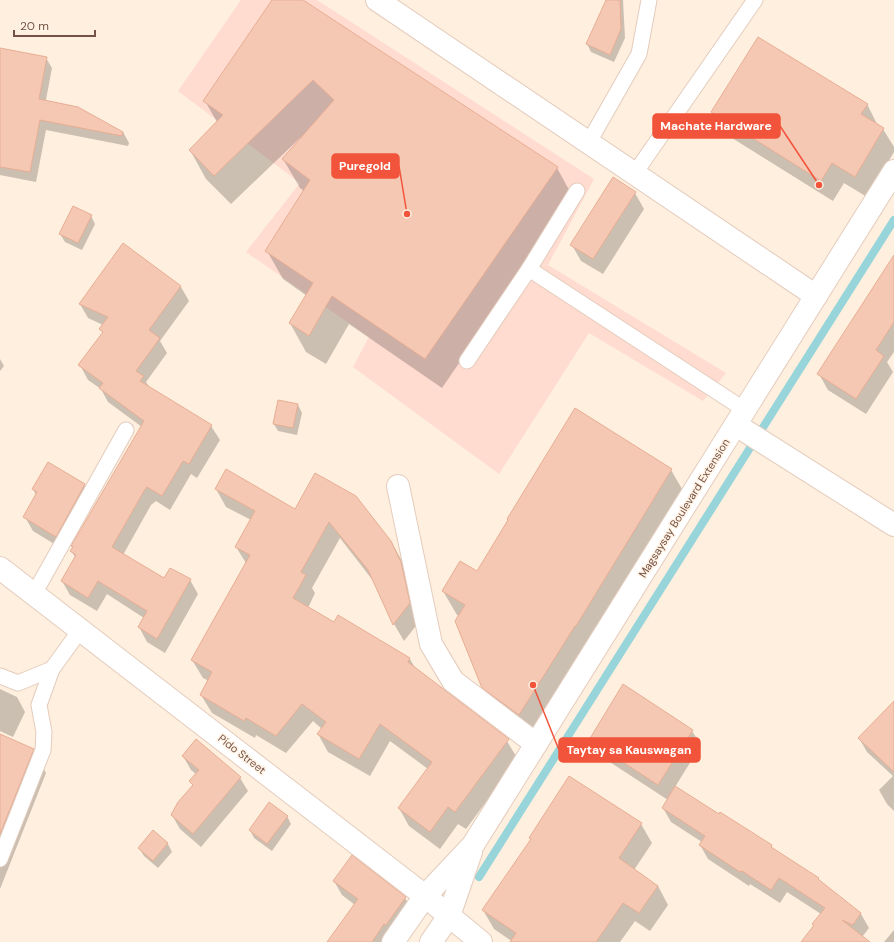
<svg xmlns="http://www.w3.org/2000/svg" width="894" height="942" viewBox="0 0 894 942" font-family="'DM Sans',sans-serif">
<style>
.commercial{fill:#ffdbd0}
.shadow{fill:#0003}
.lines{fill:none;stroke-linecap:round;stroke-linejoin:round}
.stream{stroke:#97d5da;stroke-width:8}
.building{fill:#f5c8b4;stroke:#e8ad93}
.service-casing{stroke:#e4ccbd;stroke-width:17}
.minor-casing{stroke:#e4ccbd;stroke-width:24}
.tertiary-casing{stroke:#e4ccbd;stroke-width:24}
.service{stroke:#fff;stroke-width:15}
.minor{stroke:#fff;stroke-width:22}
.tertiary{stroke:#fff;stroke-width:22}
.labels{text-anchor:middle;dominant-baseline:central;stroke-width:3;stroke-linejoin:round;paint-order:stroke}
.street-label{font-size:11px;fill:#755245;stroke:#fff3e5}
.leader{fill:none;stroke:#f1543a;stroke-width:1.5}
.callout-dot{fill:#f1543a;stroke:#fff3e5;stroke-width:1.5}
.callout{fill:#f1543a;stroke:#f1543a;stroke-width:1.5}
.callout-label{font-size:12px;text-anchor:middle;font-weight:bold;fill:#fff}
</style>
<rect width="100%" height="100%" fill="#feefde"/>
<path class="commercial" d="M241,0H317L594,179L548,265L726,373L703,401L589,333L499,474L353,367L369,337L246,252L300,183L178,91Z"/>
<g class="shadow">
<path d="M273,0H301L557,168L573,197L442,388L349,324L326,364L306,352L290,323L307,296L283,279L267,251L304,191L300,188L283,159L301,139L300,138L231,204L206,179L190,150L217,122L205,101Z"/>
<path d="M607,0H623L625,38L614,62L591,52L587,44Z"/>
<path d="M0,49L46,58L52,68L44,110L123,132L129,143L128,146L46,130L36,182L0,175Z"/>
<path d="M867,104L878,126L883,129L894,147V152L867,197L844,183L833,201L724,133L712,112Z"/>
<path d="M635,193L644,209L603,274L581,261L572,245Z"/>
<path d="M91,216L95,224L82,250L65,242L60,234Z"/>
<path d="M124,244L181,287L189,301L160,341L167,353L146,382L150,388L211,426L220,440L197,478L191,474L170,510L156,501L151,505L123,555L165,580H190L198,594L165,653L147,642L139,627L144,618L107,594L97,611L70,595L62,581L76,558L71,551L73,548L72,546L142,427L108,402L101,389L88,380L80,365L103,333L100,329L103,325L88,318L80,304Z"/>
<path d="M894,257V352L887,362L893,372L866,414L828,390L819,374Z"/>
<path d="M0,359L4,366L0,371Z"/>
<path d="M298,405L302,413L297,435L278,431L274,424Z"/>
<path d="M49,463L84,485L93,500L64,550L33,531L25,517L36,495L33,489Z"/>
<path d="M671,470L685,494L533,739L498,712L483,687L459,616L457,615L443,591Z"/>
<path d="M216,489L296,510L392,543L402,561L411,581L419,622L404,641L394,624L374,582L340,538L312,588L315,593L308,608L334,623L338,616L410,659L415,668L505,738L516,756V761L466,829L458,824L440,849L409,826L399,808L428,769L390,741L370,776L328,752L318,734L322,729L313,721L286,753L256,735L255,738L212,713L201,695L209,681L203,678L192,660L246,563L236,547L251,520L226,507Z"/>
<path d="M0,689L17,697L25,712L13,737L0,731Z"/>
<path d="M894,711V811L887,804L879,790L893,776L867,752L859,738Z"/>
<path d="M692,731L701,745L675,787L771,846L773,850L818,879L820,882L861,914L869,928L862,937L868,942H803L815,926L813,924L821,914L787,892L780,903L750,884L749,886L708,859L700,845L702,842L671,822L663,808L668,800L599,755L590,740Z"/>
<path d="M0,749L33,750L46,773L0,889Z"/>
<path d="M183,756L240,778L248,791L201,847L180,829L172,815L193,786L190,781L196,774L191,770Z"/>
<path d="M287,816L291,824L272,851L254,838L250,830Z"/>
<path d="M641,824L652,843L634,870L658,886L668,905L650,931L635,921L620,942H513L494,929L483,910L531,840L530,838Z"/>
<path d="M153,831L168,844L172,852L158,868L144,856L139,848Z"/>
<path d="M352,857L405,898L414,913L390,942H334L355,905L342,895L334,881Z"/>
<path d="M894,930V942H884Z"/>
</g>
<g class="lines">
<path class="stream" d="M479,877L894,220"/>
</g>
<g class="building">
<path d="M272,0H303L558,167L425,359L332,296L309,336L289,323L313,283L265,251L310,180L282,159L334,100L313,80L214,176L189,150L223,115L203,101Z"/>
<path d="M606,0H620L621,29L610,55L586,44Z"/>
<path d="M758,37L868,104L861,114L884,128L855,177L832,163L821,181L711,112Z"/>
<path d="M0,48L47,57L39,99L78,107L123,132L122,136L40,120L30,172L0,167Z"/>
<path d="M613,177L636,192L593,259L570,245Z"/>
<path d="M73,206L92,215L78,243L59,234Z"/>
<path d="M123,243L181,286L149,330L160,338L136,371L144,376L140,381L212,425L189,464L183,461L162,496L147,487L144,491L112,547L164,578L170,568L191,579L157,639L138,627L147,611L98,581L88,598L61,581L76,555L70,551L73,547L71,546L144,421L99,388L103,383L78,365L103,332L99,329L108,317L79,304Z"/>
<path d="M894,255V322L876,350L884,356L856,399L817,374Z"/>
<path d="M278,400L298,404L293,428L273,424Z"/>
<path d="M575,408L672,469L576,626H575L519,715L482,688L455,621L465,605L442,591L460,561L477,571L508,520L507,519Z"/>
<path d="M48,462L85,484L56,537L23,517L37,492L32,489Z"/>
<path d="M226,469L295,509L315,473L356,496L391,541L401,562L410,603L393,625L368,570L329,522L301,572L306,575L293,598L334,622L338,615L410,658L408,662L509,739L455,812L448,807L430,832L398,808L432,762L380,724L359,759L317,734L326,722L302,704L276,736L246,718L244,721L200,695L212,672L191,660L250,555L235,547L255,511L215,489Z"/>
<path d="M623,684L693,730L658,785L589,740Z"/>
<path d="M894,701V772L858,738Z"/>
<path d="M0,734L34,749L0,834Z"/>
<path d="M196,739L241,777L193,834L171,815L178,802L193,785L189,781L199,770L182,756Z"/>
<path d="M569,776L642,823L619,858L658,886L639,913L623,903L596,942H510L516,933L482,910L531,839L529,838Z"/>
<path d="M675,786L719,814L720,812L772,845L771,847L819,878L818,879L861,913L853,925L842,920L870,942H801L814,925L812,924L825,908L779,878L771,890L742,871L740,872L699,845L705,836L662,808Z"/>
<path d="M269,802L288,816L267,844L249,830Z"/>
<path d="M153,830L168,843L153,861L138,848Z"/>
<path d="M352,855L406,897L386,925L384,924L372,942H327L358,899L333,881Z"/>
</g>
<g class="lines">
<g class="service-casing">
<g id="service">
<path d="M589,142L639,54L649,0"/>
<path d="M635,173L755,0"/>
<path d="M529,269L577,191"/>
<path d="M467,361L529,269L745,410"/>
<path d="M34,594L126,430"/>
<path d="M0,676L18,683L52,669"/>
<path d="M0,859L43,750L44,732L39,705L52,669L81,629"/>
</g>
</g>
<g class="minor-casing">
<g id="minor">
<path d="M377,0L816,296"/>
<path d="M736,425L894,525"/>
<path d="M398,486L431,644L453,681L536,744"/>
</g>
</g>
<g class="tertiary-casing">
<g id="tertiary">
<path d="M0,568L425,896L481,942"/>
<path d="M393,942L425,896L473,845L894,171"/>
<path d="M431,942L449,916L471,852"/>
</g>
</g>
<use href="#service" class="service"/>
<use href="#minor" class="minor"/>
<use href="#tertiary" class="tertiary"/>
</g>
<g class="labels">
<g class="street-label">
<text transform="translate(684 508) rotate(-58)">Magsaysay Boulevard Extension</text>
<text transform="translate(242 754) rotate(38)">Pido Street</text>
</g>
</g>
<path class="leader" d="M819 185L780 126M407 214L399 166M533 685L559 750"/>
<g class="callout-dot">
<circle cx="819" cy="185" r="4"/>
<circle cx="407" cy="214" r="4"/>
<circle cx="533" cy="685" r="4"/>
</g>
<g class="callout">
<rect x="653" y="114" width="127" height="24" rx="4"/>
<rect x="332" y="154" width="67" height="24" rx="4"/>
<rect x="559" y="738" width="141" height="24" rx="4"/>
</g>
<g class="callout-label">
<text x="716" y="130">Machate Hardware</text>
<text x="365" y="170">Puregold</text>
<text x="629" y="754">Taytay sa Kauswagan</text>
</g>
<path d="M14 30v6h81v-6" fill="none" stroke="#755245" stroke-width="2"/>
<text x="20" y="30" font-size="12" fill="#755245" stroke="#fff3e5" stroke-width="3" paint-order="stroke">20 m</text>
</svg>
